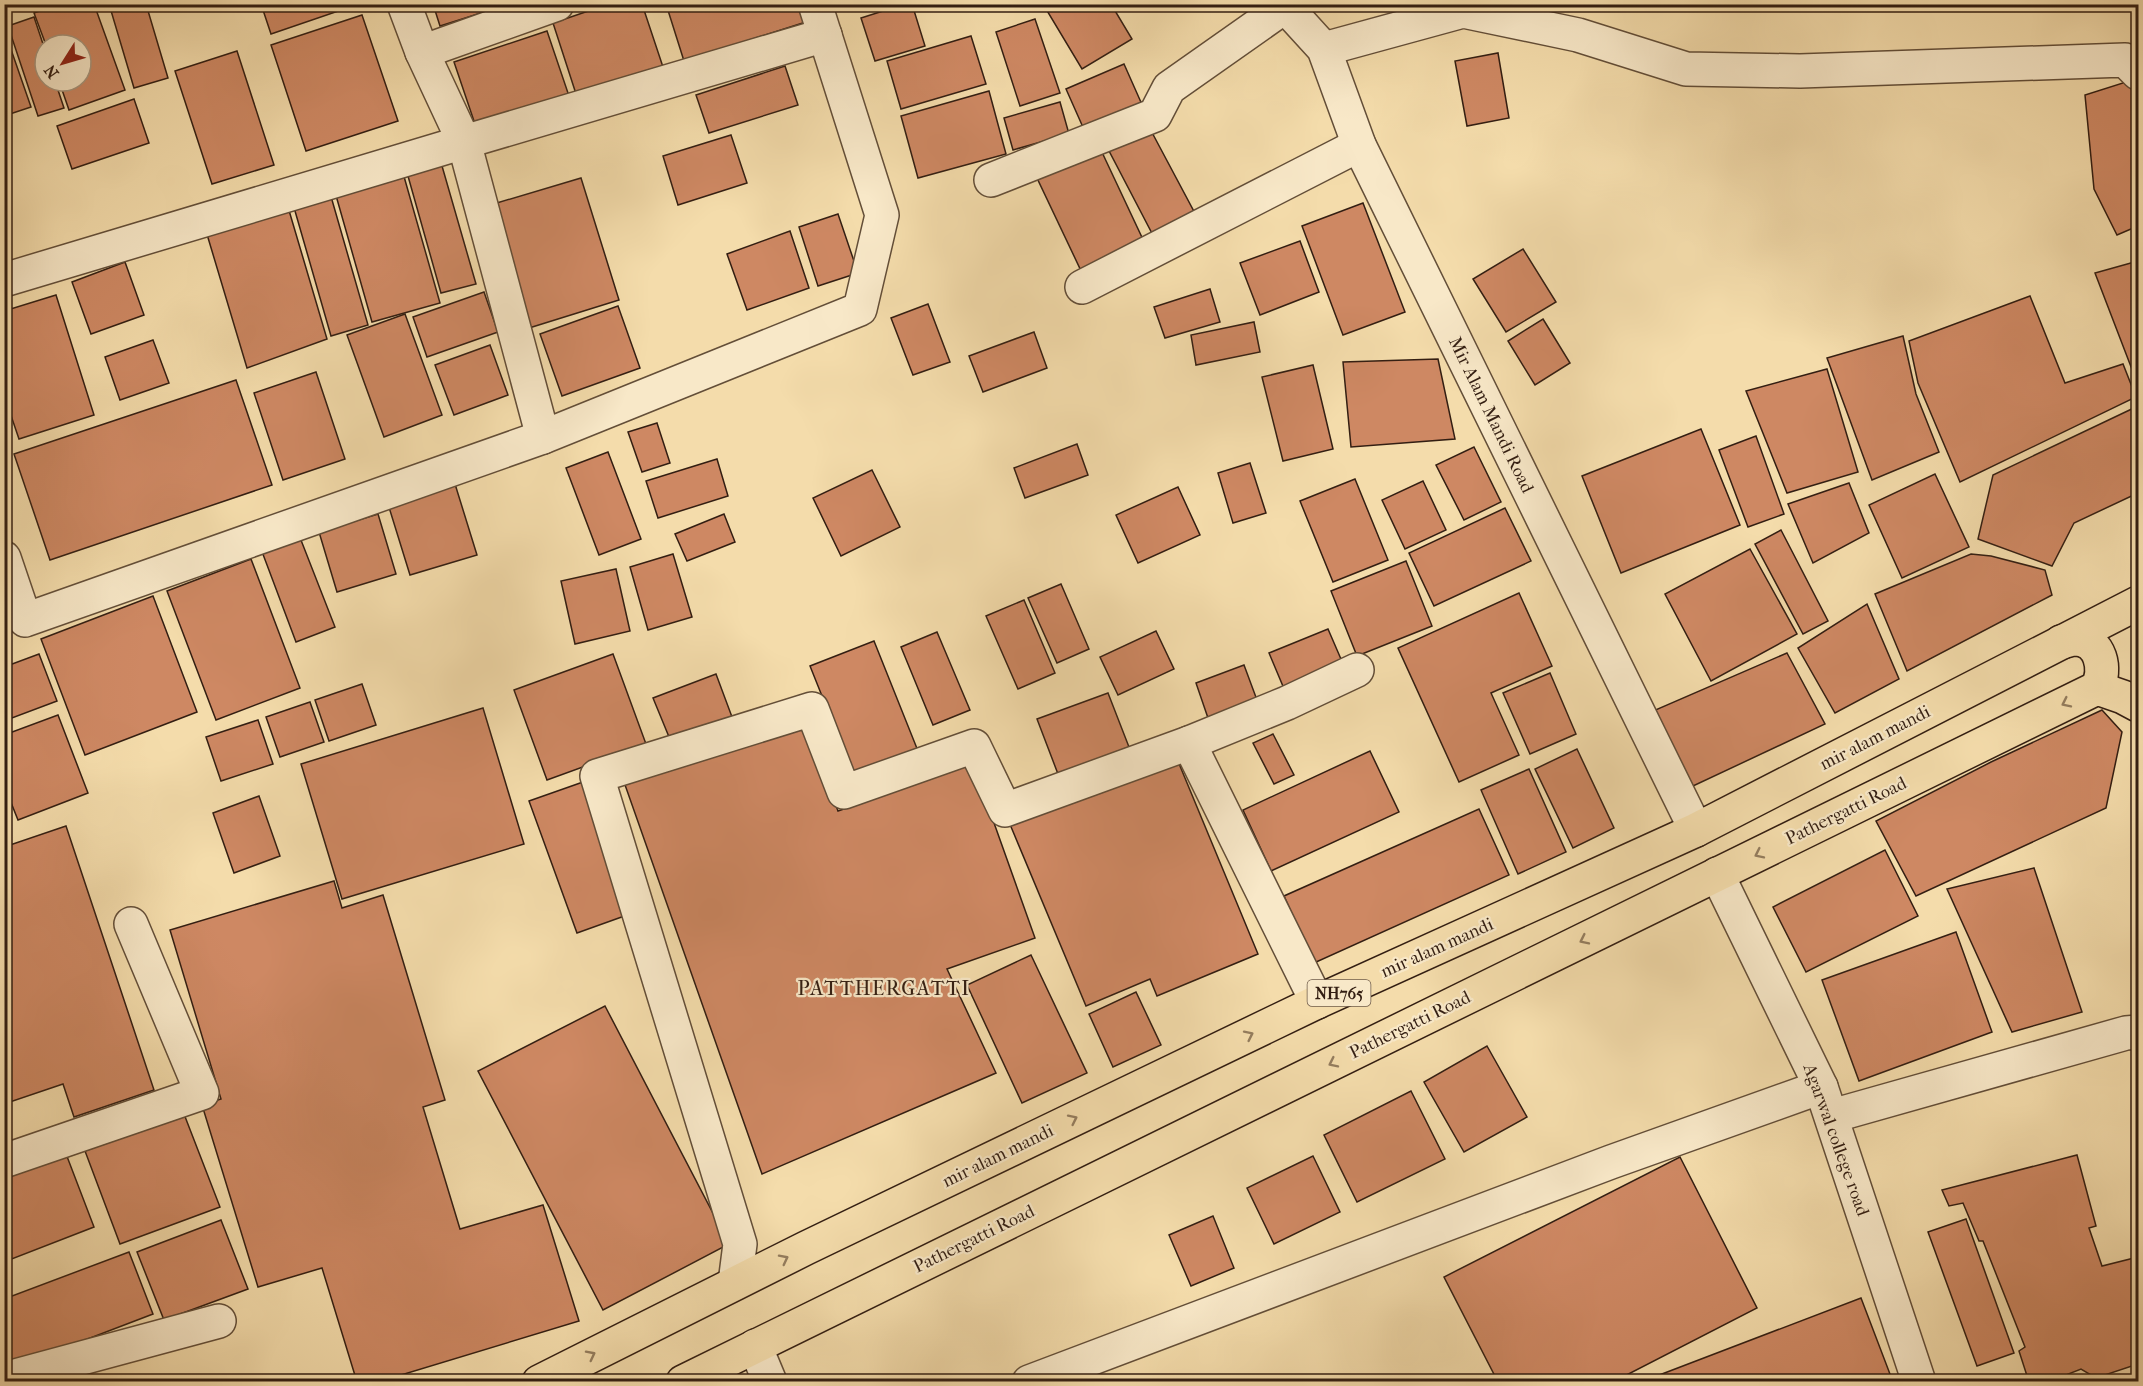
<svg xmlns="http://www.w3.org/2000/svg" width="2143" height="1386" viewBox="0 0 2143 1386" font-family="'IM FELL French Canon',serif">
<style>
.building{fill:#ce8863;stroke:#331e12;stroke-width:1.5}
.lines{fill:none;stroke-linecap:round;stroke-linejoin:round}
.minor-casing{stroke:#634e38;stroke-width:36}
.highway-casing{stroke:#331e12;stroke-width:36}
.minor{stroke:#f8e8c8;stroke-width:33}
.highway{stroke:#f4dcab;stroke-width:33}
.oneway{stroke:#947d5e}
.labels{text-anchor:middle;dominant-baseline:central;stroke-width:4.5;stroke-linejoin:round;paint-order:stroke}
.shield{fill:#f8e8c8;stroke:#6e5b49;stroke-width:1.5}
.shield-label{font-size:16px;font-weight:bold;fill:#331e12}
.street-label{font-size:18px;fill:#331e12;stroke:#f8e8c8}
.neighbourhood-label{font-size:20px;letter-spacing:1.5px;fill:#331e12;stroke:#f8e8c8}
</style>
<rect width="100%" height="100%" fill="#f4dcab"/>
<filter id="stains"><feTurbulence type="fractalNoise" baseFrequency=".00333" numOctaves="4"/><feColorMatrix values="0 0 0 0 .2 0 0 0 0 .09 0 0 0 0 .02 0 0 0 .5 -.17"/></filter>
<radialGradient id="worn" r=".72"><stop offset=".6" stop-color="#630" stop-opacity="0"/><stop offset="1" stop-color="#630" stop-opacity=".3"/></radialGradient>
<g class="building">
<path d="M59,4H94L125,90L69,110L59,81H81V45H46L34,13Z"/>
<path d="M109,4H146L168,78L134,88Z"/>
<path d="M261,4H356V5L271,34Z"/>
<path d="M433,4H492L494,9L440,26Z"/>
<path d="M609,4H642L664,70L578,100L553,23Z"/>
<path d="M666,4H804L809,21L684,61Z"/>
<path d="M905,4H912L925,46L875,61L861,18Z"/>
<path d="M1043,4H1111L1132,39L1082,69Z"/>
<path d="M362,15L398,121L306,151L271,45Z"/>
<path d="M34,17L45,50V81H55L64,108L38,116L8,26Z"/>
<path d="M1035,19L1060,93L1020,106L996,32Z"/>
<path d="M547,31L569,96L476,127L454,62Z"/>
<path d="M6,35L31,107L4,116V36Z"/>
<path d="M971,36L986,84L901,109L887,61Z"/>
<path d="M237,51L274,165L212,184L175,71Z"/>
<path d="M1498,53L1509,118L1467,126L1455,61Z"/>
<path d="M1124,64L1144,109L1086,134L1066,89Z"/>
<path d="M785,66L798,105L709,133L696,95Z"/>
<path d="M2129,81L2138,91V226L2117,235L2094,189L2085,95Z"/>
<path d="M989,91L1006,154L918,178L901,116Z"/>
<path d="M134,99L149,143L72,169L57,126Z"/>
<path d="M1060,102L1069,134L1013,150L1004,118Z"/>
<path d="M1148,125L1198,219L1156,241L1107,147Z"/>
<path d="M731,135L747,183L678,205L663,156Z"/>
<path d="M1100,148L1146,246L1083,275L1037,178Z"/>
<path d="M440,159L476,284L441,293L406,169Z"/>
<path d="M403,173L440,303L372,322L335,192Z"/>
<path d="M581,178L619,300L529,328L490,205Z"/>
<path d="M330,193L368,325L331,336L293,204Z"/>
<path d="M1363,203L1405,312L1343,335L1302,226Z"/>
<path d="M288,207L327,339L247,368L206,231Z"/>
<path d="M838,214L858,273L818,286L799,227Z"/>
<path d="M790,231L809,288L747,310L727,254Z"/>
<path d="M1300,241L1319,292L1260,315L1240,263Z"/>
<path d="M1523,249L1556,302L1506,332L1473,279Z"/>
<path d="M2138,261V385L2095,273Z"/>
<path d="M125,262L144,315L91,334L72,282Z"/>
<path d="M1210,289L1220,322L1165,338L1154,307Z"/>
<path d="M484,292L498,332L427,357L413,317Z"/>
<path d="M56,295L94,415L19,439L4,395V311Z"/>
<path d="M2030,296L2065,383L2123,364L2136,397L1960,482L1918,383L1909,341Z"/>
<path d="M928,304L950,362L913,375L891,318Z"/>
<path d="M618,306L640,368L562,396L540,334Z"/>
<path d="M405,314L442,415L384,437L347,335Z"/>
<path d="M1543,319L1570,363L1535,385L1508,341Z"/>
<path d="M1254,322L1260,352L1196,365L1191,335Z"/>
<path d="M1034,332L1047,368L983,392L969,356Z"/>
<path d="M1903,336L1916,394L1939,452L1872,480L1827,358Z"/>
<path d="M153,340L169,383L120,400L105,357Z"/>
<path d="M490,345L508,395L454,415L435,365Z"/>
<path d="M1438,359L1455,439L1351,447L1343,362Z"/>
<path d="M1313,365L1333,449L1283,461L1262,377Z"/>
<path d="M1827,369L1858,472L1787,493L1746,391Z"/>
<path d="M316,372L345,459L283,480L254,393Z"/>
<path d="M236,380L272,485L50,560L14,454Z"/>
<path d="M2138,406V493L2074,523L2052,566L1978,539L1993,475Z"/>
<path d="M657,423L670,463L642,472L628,432Z"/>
<path d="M1701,429L1740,525L1621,573L1582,476Z"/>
<path d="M1756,436L1784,514L1748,527L1719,450Z"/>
<path d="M1077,444L1088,475L1025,498L1014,468Z"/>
<path d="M1474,447L1501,502L1464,520L1436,465Z"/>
<path d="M608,452L641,539L599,555L566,468Z"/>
<path d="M717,459L728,496L658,518L646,481Z"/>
<path d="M1250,463L1266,513L1233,523L1218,473Z"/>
<path d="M872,470L900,527L841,556L813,498Z"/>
<path d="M1935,474L1969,547L1902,578L1869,505Z"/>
<path d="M1355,479L1388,560L1333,582L1300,501Z"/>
<path d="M1423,481L1446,530L1405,549L1382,500Z"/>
<path d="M1849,483L1869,533L1813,563L1788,504Z"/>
<path d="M455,484L477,555L410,575L388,504Z"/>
<path d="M1178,487L1200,535L1138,563L1116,515Z"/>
<path d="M1505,508L1531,561L1434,606L1409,553Z"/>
<path d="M378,514L396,574L337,592L319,532Z"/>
<path d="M724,514L735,542L687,561L675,534Z"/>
<path d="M1781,530L1828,621L1803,634L1755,544Z"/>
<path d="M299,535L335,627L296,642L261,549Z"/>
<path d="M1750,549L1797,634L1711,681L1665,594Z"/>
<path d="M673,554L692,617L648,630L630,567Z"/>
<path d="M1971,554L1991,556L2045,570L2052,595L1907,671L1875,594Z"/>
<path d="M251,559L300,688L216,720L167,591Z"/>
<path d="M1406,561L1432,626L1357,656L1331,591Z"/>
<path d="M616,569L630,631L575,644L561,581Z"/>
<path d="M1061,584L1089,649L1057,663L1028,598Z"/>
<path d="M1519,593L1552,666L1491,693L1519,755L1459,782L1398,648Z"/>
<path d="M153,596L197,712L85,755L41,639Z"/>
<path d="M1024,600L1055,673L1018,689L986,616Z"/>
<path d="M1867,604L1899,679L1835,713L1798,648Z"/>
<path d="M1328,629L1344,666L1285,691L1269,653Z"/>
<path d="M1156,631L1174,669L1118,695L1100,657Z"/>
<path d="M937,632L970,710L933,725L901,647Z"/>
<path d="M874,641L918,751L854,776L810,666Z"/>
<path d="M1787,653L1825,724L1693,786L1653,711Z"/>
<path d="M39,654L57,701L4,721V667Z"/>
<path d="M613,654L646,744L547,780L514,690Z"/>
<path d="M1244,665L1257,700L1208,718L1196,683Z"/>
<path d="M1550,673L1576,734L1530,754L1503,693Z"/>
<path d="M716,674L735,725L674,749L653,698Z"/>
<path d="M362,684L376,725L329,741L315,700Z"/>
<path d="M1108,693L1129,747L1058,774L1037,719Z"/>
<path d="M310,702L324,742L280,757L266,717Z"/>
<path d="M483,708L524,844L342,899L301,764Z"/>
<path d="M2102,710L2122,732L2106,808L1916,896L1876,821L1991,762Z"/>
<path d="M58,715L88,793L18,820L4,785V735Z"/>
<path d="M805,719L838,811L973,764L1035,938L947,969L996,1073L762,1174L624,782Z"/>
<path d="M258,720L273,764L221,781L206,737Z"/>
<path d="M1273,734L1294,775L1274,784L1253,743Z"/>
<path d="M1577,749L1614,828L1573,848L1535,769Z"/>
<path d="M1370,751L1399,812L1271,871L1243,810Z"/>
<path d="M1175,754L1258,954L1157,996L1150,979L1086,1006L1009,822Z"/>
<path d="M1529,769L1566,852L1518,874L1481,790Z"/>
<path d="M583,782L630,914L577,933L529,801Z"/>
<path d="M259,796L280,856L234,873L213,813Z"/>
<path d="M1479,809L1509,875L1314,963L1284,896Z"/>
<path d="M66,826L154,1090L74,1117L63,1084L4,1104V847Z"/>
<path d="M1885,850L1918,916L1806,972L1773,907Z"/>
<path d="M2034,868L2082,1012L2012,1032L1947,889Z"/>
<path d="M334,881L342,908L383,895L445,1100L423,1107L460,1229L543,1205L579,1321L378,1382H357L322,1268L258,1287L202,1105L221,1099L170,930Z"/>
<path d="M1956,932L1992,1032L1859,1081L1822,980Z"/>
<path d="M1031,955L1087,1073L1022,1103L967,985Z"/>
<path d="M1136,992L1161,1045L1113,1067L1089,1014Z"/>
<path d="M605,1006L729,1244L603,1310L478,1071Z"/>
<path d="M1487,1046L1527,1117L1464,1152L1424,1082Z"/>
<path d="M1411,1091L1445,1159L1357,1202L1324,1135Z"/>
<path d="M184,1114L220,1207L120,1244L85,1151Z"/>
<path d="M63,1146L94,1227L4,1262V1168Z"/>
<path d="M2077,1155L2096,1226L2089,1228L2102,1266L2138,1257V1364L2096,1378L2081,1369L2048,1382H2029L2019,1351L2025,1347L1983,1241H1979L1963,1203L1949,1206L1942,1190Z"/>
<path d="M1313,1156L1340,1212L1274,1244L1247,1188Z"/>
<path d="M1680,1157L1757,1308L1613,1382H1498L1444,1277Z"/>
<path d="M1213,1216L1234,1268L1191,1286L1169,1235Z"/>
<path d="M1966,1219L2014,1353L1977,1366L1928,1232Z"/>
<path d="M221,1220L248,1289L164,1320L137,1252Z"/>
<path d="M129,1252L153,1314L4,1371V1299Z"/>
<path d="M1861,1298L1893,1382H1641Z"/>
</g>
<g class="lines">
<g class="minor-casing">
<g id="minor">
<path d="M404,4L422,52L464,142L543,437"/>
<path d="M1283,4L1324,49L1359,145L1696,830"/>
<path d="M1324,49L1463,11L1578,35L1686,69L1800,71L2125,60L2138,73"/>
<path d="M422,52L557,4"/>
<path d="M991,180L1155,115L1169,88L1284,7"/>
<path d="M4,280L464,142L825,35"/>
<path d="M1082,287L1359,145"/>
<path d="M4,558L25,620L543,437L860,309L882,215L815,4"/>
<path d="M1189,743L1317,1002"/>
<path d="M1717,874L1821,1087L1919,1382"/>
<path d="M1832,1116L2126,1033L2138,1032"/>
<path d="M4,1161L202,1093L131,924"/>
<path d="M735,1283L740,1244L597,776L812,709L844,792L974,746L1005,810L1189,743L1287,703L1357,670"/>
<path d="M755,1346L770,1382"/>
<path d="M4,1379L219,1321"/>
<path d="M1029,1382L1611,1162L1821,1087"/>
</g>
</g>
<g class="highway-casing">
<g id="highway">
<path d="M2061,642C2066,641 2071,639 2076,639C2101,640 2107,670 2097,688"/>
<path d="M539,1382L806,1248L1317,1002L1696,830L2138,603"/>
<path d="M683,1382L2097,688L2123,697L2138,705"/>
</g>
</g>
<use href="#minor" class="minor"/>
<use href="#highway" class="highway"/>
</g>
<defs><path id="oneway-chevron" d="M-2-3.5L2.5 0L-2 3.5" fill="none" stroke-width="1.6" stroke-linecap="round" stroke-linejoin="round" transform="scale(1.5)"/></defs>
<g class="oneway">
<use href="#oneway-chevron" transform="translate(2066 703) rotate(154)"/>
<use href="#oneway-chevron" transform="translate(1759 854) rotate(154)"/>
<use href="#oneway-chevron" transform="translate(1584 940) rotate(154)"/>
<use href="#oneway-chevron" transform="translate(1249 1035) rotate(-26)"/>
<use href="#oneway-chevron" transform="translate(1333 1063) rotate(154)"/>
<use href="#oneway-chevron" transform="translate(1073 1119) rotate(-26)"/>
<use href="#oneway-chevron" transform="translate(784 1259) rotate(-27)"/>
<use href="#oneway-chevron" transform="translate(591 1355) rotate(-27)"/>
</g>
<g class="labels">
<rect class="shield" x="1307.5" y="980" width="63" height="26" rx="4.5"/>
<g class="shield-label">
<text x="1339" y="993">NH765</text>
</g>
<g class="street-label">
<text transform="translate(1491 415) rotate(64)">Mir Alam Mandi Road</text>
<text transform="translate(1875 738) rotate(-27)">mir alam mandi</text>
<text transform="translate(1846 811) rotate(-26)">Pathergatti Road</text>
<text transform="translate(1437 948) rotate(-24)">mir alam mandi</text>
<text transform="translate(1410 1025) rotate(-26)">Pathergatti Road</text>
<text transform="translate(1836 1140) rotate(70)">Agarwal college road</text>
<text transform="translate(998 1156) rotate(-26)">mir alam mandi</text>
<text transform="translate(974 1239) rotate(-26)">Pathergatti Road</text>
</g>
<g class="neighbourhood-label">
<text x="884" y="988">PATTHERGATTI</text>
</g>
</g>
<rect width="2143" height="1386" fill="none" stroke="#f4dcab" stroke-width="24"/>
<rect x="6" y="6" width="2131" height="1374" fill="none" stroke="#331e12" stroke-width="3"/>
<rect x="12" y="12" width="2119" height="1362" fill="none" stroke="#331e12" stroke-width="1.5"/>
<g transform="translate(63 63) rotate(233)"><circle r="28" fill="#f8e8c8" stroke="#a9977f" stroke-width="1.5"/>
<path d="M0-4.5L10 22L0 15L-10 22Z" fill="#8f2418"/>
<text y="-9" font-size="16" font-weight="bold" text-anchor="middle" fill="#331e12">N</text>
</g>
<rect width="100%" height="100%" filter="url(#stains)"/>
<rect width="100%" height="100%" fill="url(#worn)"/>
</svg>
